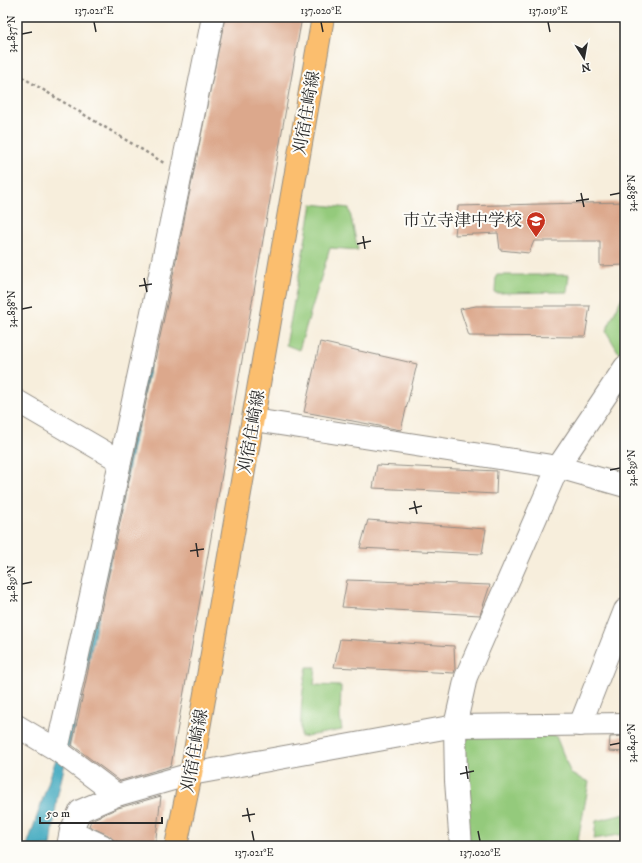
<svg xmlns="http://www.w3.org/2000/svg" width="642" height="863" viewBox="0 0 642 863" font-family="'IM FELL DW Pica','Noto Serif JP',serif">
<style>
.green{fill:#94ca7c;stroke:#607a54}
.water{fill:#3fa9bf;stroke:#356a75}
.building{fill:#dca88c}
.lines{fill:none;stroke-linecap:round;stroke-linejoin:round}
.minor-casing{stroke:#918c84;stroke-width:24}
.major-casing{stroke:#918c84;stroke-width:24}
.path{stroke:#918c84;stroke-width:2.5;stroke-dasharray:3 3;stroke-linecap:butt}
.minor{stroke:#fff;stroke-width:22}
.major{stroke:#fbbe6e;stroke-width:22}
.ticks{fill:none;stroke:#2b2b2b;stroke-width:1.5}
.labels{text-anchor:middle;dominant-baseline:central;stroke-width:4;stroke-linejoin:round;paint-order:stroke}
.street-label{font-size:17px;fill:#2b2b2b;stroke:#fdfcf7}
.poi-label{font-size:17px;fill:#2b2b2b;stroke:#fdfcf7;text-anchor:end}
.neatline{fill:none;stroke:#2b2b2b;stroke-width:1.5}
.ticks-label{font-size:10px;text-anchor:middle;fill:#2b2b2b}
</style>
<rect width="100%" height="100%" fill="#fdfcf7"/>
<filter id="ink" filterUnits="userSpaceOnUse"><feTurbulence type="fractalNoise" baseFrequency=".025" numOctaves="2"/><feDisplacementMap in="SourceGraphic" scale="8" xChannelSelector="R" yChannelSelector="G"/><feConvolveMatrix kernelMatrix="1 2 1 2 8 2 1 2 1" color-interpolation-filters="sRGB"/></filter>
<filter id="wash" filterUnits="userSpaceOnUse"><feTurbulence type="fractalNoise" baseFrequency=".012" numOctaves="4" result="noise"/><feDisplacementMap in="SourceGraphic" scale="16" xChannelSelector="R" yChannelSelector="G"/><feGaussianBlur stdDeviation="0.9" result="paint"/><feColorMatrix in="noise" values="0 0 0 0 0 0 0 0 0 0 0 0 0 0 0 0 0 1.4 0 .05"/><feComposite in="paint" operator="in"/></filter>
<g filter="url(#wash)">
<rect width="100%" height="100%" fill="#f7eedc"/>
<g class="green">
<path d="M312,204L349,208L358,250L330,248L299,350L286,345Z"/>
<path d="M496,275H569L567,292L495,293Z"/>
<path d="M625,291V348L620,355L606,331Z"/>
<path d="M307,667H316L314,685L341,686L340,717L342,730L301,737C300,713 302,691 307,667Z"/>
<path d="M471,733L556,736L571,774L589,782L577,846H468L461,748Z"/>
<path d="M625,814V834L594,839L596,821Z"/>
</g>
<path class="water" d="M180,219L90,656L57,798L51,846H27L56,759Z"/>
<g id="blocks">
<g class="building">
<path d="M225,17H302L171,766L120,781L72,745L169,295Z"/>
<path d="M625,202V265L600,266V241H534L529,253L500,250L498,233L455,235L458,206Z"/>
<path d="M476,306H590L585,337L469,336L460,309Z"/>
<path d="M320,342L417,364L401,430L304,412Z"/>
<path d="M377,465L497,471L496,494L373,488Z"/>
<path d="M368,520L486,529L482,554L360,548Z"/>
<path d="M347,580L490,585L480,615L342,607Z"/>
<path d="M340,639L454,646L455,670L454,673L334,667Z"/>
<path d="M625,736V752L609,751L610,737Z"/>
<path d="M161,796L155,846H128L114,840L108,835L89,826L91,820L118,808Z"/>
</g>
</g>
</g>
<g filter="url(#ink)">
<use href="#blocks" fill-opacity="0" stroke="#918c84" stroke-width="1"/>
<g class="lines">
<g class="minor-casing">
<g id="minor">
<path d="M17,401L120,461"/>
<path d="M254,420L558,467L625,486"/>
<path d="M580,725L625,610"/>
<path d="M17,726L57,750L117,795"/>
<path d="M57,750C111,506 164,262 213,17"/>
<path d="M71,831L103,846"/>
<path d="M68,846L71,831L80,811L117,795L191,774L455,726L625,724"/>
<path d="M461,846L456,781L455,726L466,677L558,467L625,367"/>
</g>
</g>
<g class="major-casing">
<path id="major" d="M176,846L191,774L323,17"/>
</g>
<path class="path" d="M17,74L164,163"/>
<use href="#minor" class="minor"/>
<use href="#major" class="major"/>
</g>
</g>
<path class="ticks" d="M94,22L96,32M321,22L323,32M548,22L550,32M22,34L32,32M581,193L584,207M610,195L620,193M576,201L589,199M363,236L365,249M357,244L371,241M144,278L147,292M139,286L152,284M22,309L32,307M610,470L620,468M414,501L417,514M409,509L422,506M196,543L198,557M190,551L204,549M22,584L32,582M610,745L620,743M466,766L468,779M460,774L474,771M247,808L250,822M242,816L255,814M252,831L254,841M478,831L480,841"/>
<defs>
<g id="school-pin" transform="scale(1)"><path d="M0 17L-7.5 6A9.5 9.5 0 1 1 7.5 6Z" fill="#c8321e" stroke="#fdfcf7"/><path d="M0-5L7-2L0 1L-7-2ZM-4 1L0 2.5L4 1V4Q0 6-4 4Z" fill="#fff"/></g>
</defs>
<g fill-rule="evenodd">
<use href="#school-pin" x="536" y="221"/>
</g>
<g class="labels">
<g class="street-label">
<text transform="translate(307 113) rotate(-80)">刈宿住崎線</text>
<text transform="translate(252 432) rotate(-80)">刈宿住崎線</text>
<text transform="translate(195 751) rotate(-80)">刈宿住崎線</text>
</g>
<g class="poi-label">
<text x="522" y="221">市立寺津中学校</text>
</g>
</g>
<rect width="642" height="863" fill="none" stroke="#fdfcf7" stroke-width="44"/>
<g transform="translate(584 58) rotate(169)" stroke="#fdfcf7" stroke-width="3" paint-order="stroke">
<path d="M0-3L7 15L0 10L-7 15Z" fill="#2b2b2b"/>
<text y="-6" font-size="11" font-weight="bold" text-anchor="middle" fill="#2b2b2b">N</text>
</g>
<path d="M40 817v6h122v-6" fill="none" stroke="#2b2b2b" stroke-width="2"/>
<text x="46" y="817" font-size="12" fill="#2b2b2b" stroke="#fdfcf7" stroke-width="3" paint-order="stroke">50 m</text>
<rect x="22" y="22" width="598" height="819" class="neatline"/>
<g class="ticks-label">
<text x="94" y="14">137.021°E</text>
<text x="321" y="14">137.020°E</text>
<text x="548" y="14">137.019°E</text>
<text transform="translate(11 34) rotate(-90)" y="4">34.837°N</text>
<text transform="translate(631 193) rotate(-90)" y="4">34.838°N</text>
<text transform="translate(11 309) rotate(-90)" y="4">34.838°N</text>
<text transform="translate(631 468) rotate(-90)" y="4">34.839°N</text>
<text transform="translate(11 584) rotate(-90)" y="4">34.839°N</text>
<text transform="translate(631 743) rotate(-90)" y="4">34.840°N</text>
<text x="254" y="856">137.021°E</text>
<text x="480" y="856">137.020°E</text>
</g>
</svg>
